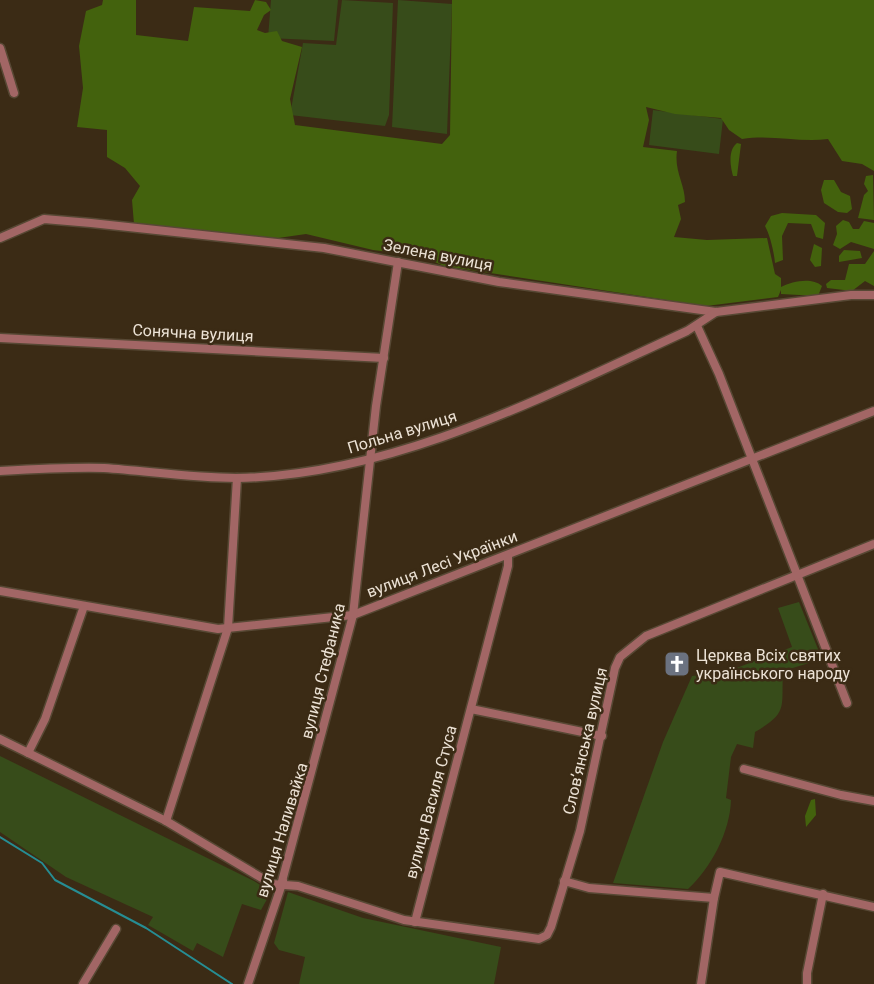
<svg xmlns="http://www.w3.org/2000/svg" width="874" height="984" viewBox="0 0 874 984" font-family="Roboto,sans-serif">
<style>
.green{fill:#374c1a}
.forest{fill:#43620d}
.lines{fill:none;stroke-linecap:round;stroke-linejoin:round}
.stream{stroke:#268d93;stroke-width:2}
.minor-casing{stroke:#574834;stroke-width:11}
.minor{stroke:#a26665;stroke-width:8}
.labels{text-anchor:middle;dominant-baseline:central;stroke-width:5;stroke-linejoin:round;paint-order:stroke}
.street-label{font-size:16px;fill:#ece2d5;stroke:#3b2b15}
.poi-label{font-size:16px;fill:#ece2d5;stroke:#3b2b15;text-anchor:start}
</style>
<rect width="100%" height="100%" fill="#3b2b15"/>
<g class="green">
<path d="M271,0H338L334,41L268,38Z"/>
<path d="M342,0L393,3L389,115L385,126L290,115L303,43L336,45Z"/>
<path d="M398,0L452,4L447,134L392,127Z"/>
<path d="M653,110L723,119L719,154L649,145Z"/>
<path d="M799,602L822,659L783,671C781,708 789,712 755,732L753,748L737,744L731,757L726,798L731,800C730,832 711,868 688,889L613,883L663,742L692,676L726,672L792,647L778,608Z"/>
<path d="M0,756L254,881L271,892L261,910L242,904L223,957L197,943L193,951L148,925L153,917L66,877L0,832Z"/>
<path d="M288,892L363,918L501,947L494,984H299L305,957L279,950L274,943Z"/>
</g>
<g class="forest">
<path d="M103,0H136V35L188,41L194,7L250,11L255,0L266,2L271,10L264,15L257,30L265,33L277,31L282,41L302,47L290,99L295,125L442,144L450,135L452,0H874V171L862,164L842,161L828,139C800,143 772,134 742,139L729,130L721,118L675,114L646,107L649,120L643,147L677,151C674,171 685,184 685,202L678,205L681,219L674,237L707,240L767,238L775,274L781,278V287C793,281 812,277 822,286L818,296L781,294V290L778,297L706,306L444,266L421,256L373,250L306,234L278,238L134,224L132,200L140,186L125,168L107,157V130L77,127L83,88L79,46L86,11L102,5Z"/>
<path d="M737,143L741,144L737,176H733C730,165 728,150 737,143Z"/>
<path d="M873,175L874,220L858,218L864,195L868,191L864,184L866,176Z"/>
<path d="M824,180H834L841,192L850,196L852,209L847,213L838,212L824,203L821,190Z"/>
<path d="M782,213L816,215L825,223L823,239L816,237L811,224L788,223L782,236L783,260L775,263C774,252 770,235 765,226L771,216Z"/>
<path d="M843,220L849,222L853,229H859L864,221L874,223V249L851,242L840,249L833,245L837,234L836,226Z"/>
<path d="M814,244L822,248L821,266L815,267L810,260Z"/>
<path d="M844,250L860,251L862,258L839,262V256Z"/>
<path d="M874,251V286L865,281L852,291L827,288L826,284L831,280H845L849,264H865Z"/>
<path d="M815,799L816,815L806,827L805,816L811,800Z"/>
</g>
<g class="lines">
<path class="stream" d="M0,837L42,863L55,880L146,928L232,984"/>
<g class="minor-casing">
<g id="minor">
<path d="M0,48L14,93"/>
<path d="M0,238L44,219L91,223L324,248L499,282L716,312L851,295H874"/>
<path d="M697,326L719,374L847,703"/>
<path d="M0,338L384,358"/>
<path d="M0,471C35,469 70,467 104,468C148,471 192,478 236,478C393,476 547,395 687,331L716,312"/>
<path d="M0,591L218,629L353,615L874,411"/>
<path d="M471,709L602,736"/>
<path d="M0,739L166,821L272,884L298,886L404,920L539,939L547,935L551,927L580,831L615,668L620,657L646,636L874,544"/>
<path d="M28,753L45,719L84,606"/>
<path d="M744,769L841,795L874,801"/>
<path d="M166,821L228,628L237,478"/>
<path d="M564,881L589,888L714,898L720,872L874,907"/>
<path d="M281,885L353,615L376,406L398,262"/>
<path d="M415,922L508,566V555"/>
<path d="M83,984L116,929"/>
<path d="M248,984L283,881"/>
<path d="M701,984L714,898"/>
<path d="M807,984V973L823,894"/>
</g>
</g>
<use href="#minor" class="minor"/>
</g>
<defs>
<g id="church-square" transform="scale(1.35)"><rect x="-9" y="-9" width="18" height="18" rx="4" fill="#6b7280" stroke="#3b2b15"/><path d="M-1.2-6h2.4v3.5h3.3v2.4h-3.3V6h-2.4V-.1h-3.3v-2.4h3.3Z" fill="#fff"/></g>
</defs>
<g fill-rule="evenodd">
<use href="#church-square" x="677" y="664"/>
</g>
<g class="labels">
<g class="street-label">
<text transform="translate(438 255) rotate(11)">Зелена вулиця</text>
<text transform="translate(193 333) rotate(3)">Сонячна вулиця</text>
<text transform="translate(402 432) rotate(-17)">Польна вулиця</text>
<text transform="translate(442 564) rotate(-21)">вулиця Лесі Українки</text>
<text transform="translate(323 671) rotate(-76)">вулиця Стефаника</text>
<text transform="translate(585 741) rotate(-77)">Словʼянська вулиця</text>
<text transform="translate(431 802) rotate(-75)">вулиця Василя Стуса</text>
<text transform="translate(282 830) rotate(-73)">вулиця Наливайка</text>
</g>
<g class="poi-label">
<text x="696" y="655">Церква Всіх святих<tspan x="696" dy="18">українського народу</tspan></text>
</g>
</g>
</svg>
